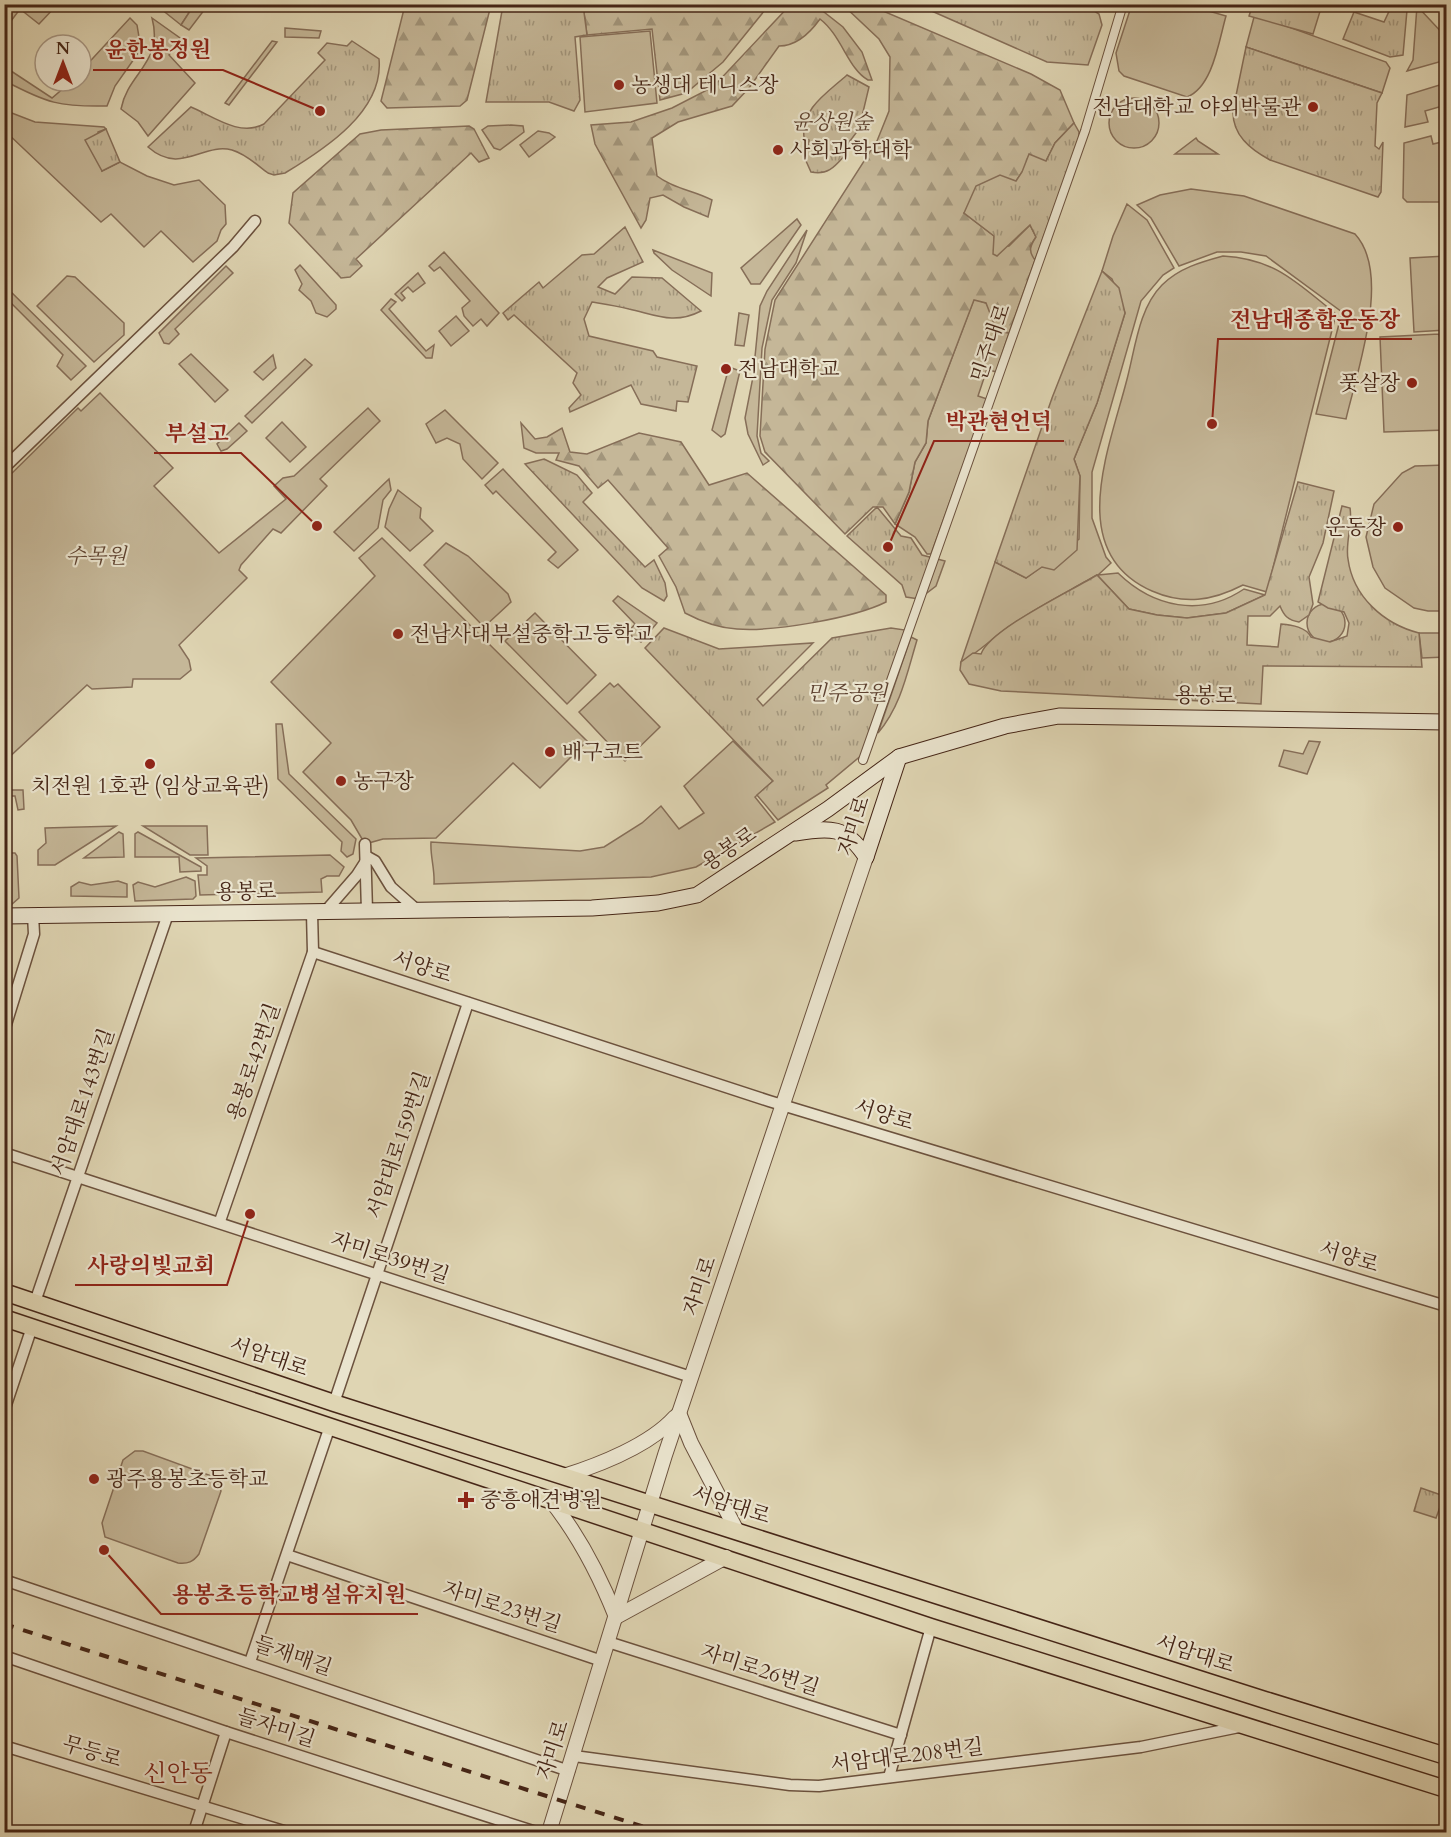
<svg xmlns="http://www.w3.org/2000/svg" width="1451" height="1837" viewBox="0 0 1451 1837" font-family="Cardo,'Noto Serif KR',serif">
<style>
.green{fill:#c5b798;stroke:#866e58;stroke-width:1.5}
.forest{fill:url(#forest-firs);stroke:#866e58;stroke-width:1.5}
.park{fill:url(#park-tufts);stroke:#866e58;stroke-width:1.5}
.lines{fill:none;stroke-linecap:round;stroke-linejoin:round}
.pedestrian-casing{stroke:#6c523e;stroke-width:10}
.minor-casing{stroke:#6c523e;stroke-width:13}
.tertiary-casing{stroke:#6c523e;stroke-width:16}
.secondary-casing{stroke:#462617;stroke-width:17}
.primary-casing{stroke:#462617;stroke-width:19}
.pedestrian{stroke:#eae4ce;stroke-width:8}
.minor{stroke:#eae4ce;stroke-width:10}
.tertiary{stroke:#eae4ce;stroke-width:14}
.secondary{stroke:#eae4ce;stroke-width:15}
.primary{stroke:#dfd5b3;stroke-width:16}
.rail{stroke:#462617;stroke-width:4;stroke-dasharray:10 10;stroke-linecap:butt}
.poi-dot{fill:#8f2418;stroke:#eae4ce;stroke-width:2}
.labels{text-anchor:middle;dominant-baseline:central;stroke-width:4.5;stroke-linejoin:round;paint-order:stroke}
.poi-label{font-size:21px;fill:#462617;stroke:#eae4ce;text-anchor:start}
.park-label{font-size:21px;font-style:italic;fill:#5f4331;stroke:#eae4ce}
.street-label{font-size:21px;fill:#462617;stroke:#eae4ce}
.quarter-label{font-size:24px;fill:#7a1f14;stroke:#eae4ce}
.leader{fill:none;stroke:#8f2418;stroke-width:2}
.callout-dot{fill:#8f2418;stroke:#eae4ce;stroke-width:2}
.callout-label{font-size:22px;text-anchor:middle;font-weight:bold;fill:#8f2418;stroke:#eae4ce;stroke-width:4.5;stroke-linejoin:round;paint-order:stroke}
</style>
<defs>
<pattern id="forest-firs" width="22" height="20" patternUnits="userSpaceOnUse" patternTransform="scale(1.5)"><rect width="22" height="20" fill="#c5b798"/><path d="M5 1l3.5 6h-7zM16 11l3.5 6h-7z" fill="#a2957b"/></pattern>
<pattern id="park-tufts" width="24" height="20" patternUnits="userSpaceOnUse" patternTransform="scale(1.5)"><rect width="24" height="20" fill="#c5b798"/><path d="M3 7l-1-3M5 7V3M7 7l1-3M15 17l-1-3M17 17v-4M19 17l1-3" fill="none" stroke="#a2957b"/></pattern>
</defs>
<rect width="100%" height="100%" fill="#dfd5b3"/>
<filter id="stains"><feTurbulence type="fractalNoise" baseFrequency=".00333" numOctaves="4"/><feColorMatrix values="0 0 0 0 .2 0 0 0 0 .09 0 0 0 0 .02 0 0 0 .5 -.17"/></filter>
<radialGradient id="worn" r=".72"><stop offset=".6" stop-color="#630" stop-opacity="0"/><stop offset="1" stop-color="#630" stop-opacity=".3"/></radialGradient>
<g class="green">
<path d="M5,4H57V5L39,24L20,9L5,29Z"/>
<path d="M1132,4L1188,5L1226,16C1219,40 1213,87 1187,97L1124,76L1119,71L1116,53Z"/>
<path d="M156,5H194L181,25Z"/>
<path d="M1417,6L1446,37V60L1407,71L1413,60Z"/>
<path d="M1258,16L1386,62L1390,68L1382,93L1246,47L1254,17Z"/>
<path d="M130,18L137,25L141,49L115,86L107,106C59,107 47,103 5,81V67L52,98L72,81H81V71Z"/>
<path d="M152,18L180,38L169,55L195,83L148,136L138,122L121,109C128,72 164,63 152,18Z"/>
<path d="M285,28L321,31L319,38L285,37Z"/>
<path d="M650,31L657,103L585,112L580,37Z"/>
<path d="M272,41L277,42L229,105L225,103Z"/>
<path d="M1446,83V105L1425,111L1428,122L1405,127L1407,95Z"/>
<circle cx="1134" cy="123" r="25"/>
<path d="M4,110L35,122L104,127L106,129L98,132L102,171L120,162L147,176L174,185L199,180L225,205L226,224L221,230L217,241L193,262L161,231L144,247L111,214L101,222L5,131Z"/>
<path d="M511,125L523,126L524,132L500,150L494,148L482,130L488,126Z"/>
<path d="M538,131L549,133L555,137L529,157L520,145Z"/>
<path d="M1431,136L1433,144L1446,141V202H1407L1403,198L1404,143Z"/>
<path d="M1196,138L1198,141L1218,154H1175Z"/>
<path d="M1191,189L1244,196L1355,234C1392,274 1357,371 1346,419L1316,414L1342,312L1266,256L1241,252H1217L1179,266L1151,218L1137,205L1160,195Z"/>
<path d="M1127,204L1147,220L1174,268L1163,275L1141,301L1092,472V518L1106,557L1111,563L1098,575L1118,573C1153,607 1201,618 1244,589L1265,595L1226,613L1187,618L1157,615L1129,609L1097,575C1069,591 1039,606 1013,624C994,636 980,652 961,662L995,562L1026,578L1079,539L1080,476L1074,459L1097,403L1125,313L1112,279L1102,271L1113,236Z"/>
<path d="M797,219L801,225L760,284H751L741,268Z"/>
<path d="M807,230L796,263L772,300L762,348L757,436L761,453L769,461L763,465L748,434L745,418L753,377L760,306L767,291Z"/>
<path d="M653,250L712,273L711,296L672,270L654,253Z"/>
<path d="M444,252L499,313L487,326L481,319L473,326L464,316L462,308L470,301L440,267L434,271L429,266Z"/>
<path d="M1223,256C1276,259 1297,283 1336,314L1267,592L1243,585C1212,601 1184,605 1152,591C1065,553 1109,449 1126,383C1135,351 1138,309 1162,285C1179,268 1201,262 1223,256Z"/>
<path d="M1446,256V330L1414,332L1410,258Z"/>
<path d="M300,265L336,305V309L327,317L316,313L311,301L299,290L302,284L295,270Z"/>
<path d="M226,266L233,273L175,329L179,334L169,344L164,343L159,333Z"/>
<path d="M418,273L425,283L413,292L408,287L401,293L405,298L402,301L395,294Z"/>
<path d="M67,276L75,277L124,323V335L94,362L37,306Z"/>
<path d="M4,285L86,366L71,380L57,366L63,355L5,297Z"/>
<path d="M391,299L396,302L389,309L426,351L434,345L432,358H426L381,310Z"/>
<path d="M974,299L986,303L1002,332L1009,333L996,372L987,369L978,396L987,399L931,554H927L915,537L895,524L909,492L915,462L926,443L928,421Z"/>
<path d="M739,313L749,315L744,346L735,345Z"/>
<path d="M456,316L469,331L451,346L439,331Z"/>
<path d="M1446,333V430L1384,432L1380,337L1439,334L1440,338V334Z"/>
<path d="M191,354L228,390L215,402L179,364Z"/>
<path d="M273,355L276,368L263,380L254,372Z"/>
<path d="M305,359L312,365L252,423L245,416Z"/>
<path d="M729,367L740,371L725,434L721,437L712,430Z"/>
<path d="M100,393L173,468L154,486L219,553L286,499L274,486L283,478L294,476L368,408L380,421L320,479L327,486L281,533L273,529L241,565L239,570L247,578L179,645L189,660L191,670L180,679H133L132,687L92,689L87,685L5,761V480L78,408L81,411Z"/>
<path d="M445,410L498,463L482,479L463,459L460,444L447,438L436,443L426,424Z"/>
<path d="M282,422L306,447L290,462L266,438Z"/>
<path d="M239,423L247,431L227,449L221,451L217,444Z"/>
<path d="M1446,465V611H1428L1414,608L1385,588L1373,567L1366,537L1374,504L1402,473L1415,466Z"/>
<path d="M503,469L578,550L558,568L548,560L556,552L496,491L493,494L485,485Z"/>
<path d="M389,479L391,490L383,500L378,528L354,551L334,532Z"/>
<path d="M398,490L421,508L420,518L433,531L410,551L385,527L389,509Z"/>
<path d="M382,538L587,741L540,788L513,763L436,838L383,839L365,844L351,820L303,772L331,743L271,682L375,576L359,558Z"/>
<path d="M446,543L468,556L508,594L511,602L484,627L424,565Z"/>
<path d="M618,596L657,623L641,642L627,633L635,624L613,601Z"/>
<circle cx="1326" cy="623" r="19"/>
<path d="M535,613L596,675L567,704L505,641Z"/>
<path d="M1419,633H1446V657L1422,658Z"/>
<path d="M911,637L917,640C907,673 901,706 878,733Z"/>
<path d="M610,683L614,687L618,684L660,727L625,761L579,712Z"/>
<path d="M276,724H282L289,774L356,839L353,854L347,857L341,851L342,842L278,779Z"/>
<path d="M733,741L773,781L755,797L775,822L696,867L651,877L434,884C435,869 430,856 431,842L580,851L604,847L642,823L661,806L679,829L704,813L684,786Z"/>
<path d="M1309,741L1320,742L1307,774L1279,766L1284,750L1303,754Z"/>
<path d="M5,790H23L24,809L18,810L15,796H5Z"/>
<path d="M116,826L55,865H38V850L46,843L45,828Z"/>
<path d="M143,826H207L208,855H190Z"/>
<path d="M119,832L123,834L124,857L84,858Z"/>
<path d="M138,832L201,867V871L180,872L179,857H135V834Z"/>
<path d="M8,853H15L17,856L19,898L11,905H5V863L8,862Z"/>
<path d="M330,855L344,867L339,876H327L321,879L322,892L200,895L198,875H207V866L196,858Z"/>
<path d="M186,877L195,881L196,896L193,899L135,901L133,885L138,882L155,887Z"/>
<path d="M118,881L127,884V897L71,896V887L79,882L91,885Z"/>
<path d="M135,1451H143L217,1478L221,1491L199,1554C193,1562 188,1564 178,1563L105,1537L102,1523L123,1460Z"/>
</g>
<g class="forest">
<path d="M791,4L815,5L843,27L862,52L872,80H868C848,69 842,36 820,19C810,33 797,46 779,46L749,88L732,106L678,122L652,138L657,176C674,189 693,190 712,200L708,217L684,207L663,195L650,198L646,220L641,228L595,144L591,125L631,122L672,108L713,87Z"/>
<path d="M405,5H491L467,100L460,106L387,108L381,101Z"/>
<path d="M583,5H769L723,62L686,93L660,100L652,29L587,35Z"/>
<path d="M843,5H869L1031,74L1060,90L1074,123L1055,143L1046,161L1022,172L1016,181L964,213L994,236L995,247L1009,246L1030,225L1036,237L1030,246L1035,260L1009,333L996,329L986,303L974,300L928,421L926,443L915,462L909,492L895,524L883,507H873L845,534L765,452L760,436L765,349L775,300L877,141L889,111L890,57L879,39Z"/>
<path d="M469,126L474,129L489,158L479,162L471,153L356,259L362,266L350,277L341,278L289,223L293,193L360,134L381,130Z"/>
<path d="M521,423L535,439L547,437L562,428L570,452L587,454L639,433L681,442L709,485L747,473L886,595V602C854,618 773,632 737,629C718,628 702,622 685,613L676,587L659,556L668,548L608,480L598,488L579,466L556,460L559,453H536L524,448Z"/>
</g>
<g class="park">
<path d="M1253,4H1322V5L1313,34L1249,16Z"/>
<path d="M194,5H208L189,30L181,25Z"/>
<path d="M503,5H583L587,35L575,37L580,100L574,111L549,102H486Z"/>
<path d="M918,5H1085L1099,14L1102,25L1088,65L1047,62Z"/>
<path d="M1392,5H1405L1407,10L1403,55L1390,57L1343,39L1354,12L1384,22Z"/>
<path d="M352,41L379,59C384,111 325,149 285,173L274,175L268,173C257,165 246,154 232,150C203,142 181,176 148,147L191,107C214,117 240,137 264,124L325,60L318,53L327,43L347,46Z"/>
<path d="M1246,47L1382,93L1377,103L1375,146L1379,149L1383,142L1381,192L1378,197L1270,160C1250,149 1232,135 1233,110Z"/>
<path d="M847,75L869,87L859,129L847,145V153C836,165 829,176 811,172L806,161L809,140L804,139C800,109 827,93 847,75Z"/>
<path d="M1074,123L1079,132V139L1035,260C1028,251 1030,246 1036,237L1030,225L997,256L993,254L994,236L964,213L976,186L1000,175L1016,181L1022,172L1029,154L1046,161L1055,143Z"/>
<path d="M106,129L120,162L102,171L85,140Z"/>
<path d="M625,227L643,262L607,278L598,287L615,294L632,277L662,278L701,311C674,325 656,315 629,309C617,306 604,304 592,302L584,319L589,336L653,351L657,357L697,366L688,402L677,401L676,411L641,404L631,385L570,412L569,408L581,395L573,383L577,373L514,315L508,320L503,313L539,282L543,288L582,255L594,254Z"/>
<path d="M1102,271L1119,288L1125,313L1097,403L1074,459L1080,476L1077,550L1054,570L1042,567L1026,578L995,562L1052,398Z"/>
<path d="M544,459L577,475L592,493L583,502L645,567L654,560L665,583L667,596L664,601L642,588L525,464Z"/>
<path d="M1298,482L1334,491L1323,543L1309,577L1313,604L1309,615L1299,622C1288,620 1284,616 1280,606L1270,616H1248L1247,645L1278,647L1281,624C1292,625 1306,627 1311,637L1330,642L1347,636L1349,623L1344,612L1328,608L1318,602L1342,506L1350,508C1353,525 1345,542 1348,559C1353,597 1384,624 1419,633L1422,667L1263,666L1261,704L1001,691L969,684L960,670L961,662L973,653L981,654C990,629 1071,591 1097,575L1129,609L1157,615L1187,618L1226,613L1265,595Z"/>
<path d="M877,507L901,536L911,538L922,555L945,561L936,586L919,599L906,597L902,585L847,536Z"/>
<path d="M664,628L719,649L813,643L757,699L763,706L832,638L891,628L905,630L863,754L826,785L828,788L778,820L757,795L773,781L645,648Z"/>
<path d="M1421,1488L1444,1496L1436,1518L1414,1511Z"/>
</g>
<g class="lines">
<g class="pedestrian-casing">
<path id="pedestrian" d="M863,760L1085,131L1123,4"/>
</g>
<g class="minor-casing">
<g id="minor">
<path d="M4,468L233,247L255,221"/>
<path d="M365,844L367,911"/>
<path d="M366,856L375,861L391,887L417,910"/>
<path d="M324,913L357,875L366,861"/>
<path d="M313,952L769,1101L1446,1306"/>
<path d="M4,1031L34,934L33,915"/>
<path d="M4,1153L691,1377"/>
<path d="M220,1221L313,952L312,913"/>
<path d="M35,1302L168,914"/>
<path d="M334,1403L468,1003"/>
<path d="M4,1411L32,1327"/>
<path d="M287,1555L602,1661"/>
<path d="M4,1580L569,1771"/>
<path d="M608,1642L901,1735"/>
<path d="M4,1656L226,1732L536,1832"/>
<path d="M250,1662L330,1426"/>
<path d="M4,1746L287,1832"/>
<path d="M574,1756L790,1785L819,1786L1141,1747L1239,1727"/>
<path d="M889,1777L931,1627"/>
<path d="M194,1832L226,1732"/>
</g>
</g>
<g class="tertiary-casing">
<g id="tertiary">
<path d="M679,1413L691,1443L737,1531"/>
<path d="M564,1476C599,1465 650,1445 675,1417"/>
<path d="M549,1498C578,1534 599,1574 616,1617"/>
<path d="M616,1617L726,1557"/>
<path d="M549,1832L665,1455L866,857"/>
</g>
</g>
<g class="secondary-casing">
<g id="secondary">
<path d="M795,833C830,827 846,826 866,857"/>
<path d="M866,857L899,757"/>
<path d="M4,916L592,908L658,903L697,895L828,809L899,757L1005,726L1059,716L1446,722"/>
</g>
</g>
<g class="primary-casing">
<g id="primary">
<path d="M4,1292L334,1403L1265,1700L1446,1756"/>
<path d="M4,1318L931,1627L1446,1789"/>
</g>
</g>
<use href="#pedestrian" class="pedestrian"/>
<use href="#minor" class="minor"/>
<use href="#tertiary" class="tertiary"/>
<use href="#secondary" class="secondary"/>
<use href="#primary" class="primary"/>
<path class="rail" d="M4,1624L660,1832"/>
</g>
<g class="poi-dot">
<circle cx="619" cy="85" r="6"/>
<circle cx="1313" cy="107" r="6"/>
<circle cx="778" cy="150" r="6"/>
<circle cx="726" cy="369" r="6"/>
<circle cx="1412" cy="383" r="6"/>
<circle cx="1398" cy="527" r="6"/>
<circle cx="398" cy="634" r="6"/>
<circle cx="550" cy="752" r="6"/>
<circle cx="150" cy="764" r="6"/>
<circle cx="341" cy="781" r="6"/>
<circle cx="94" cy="1479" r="6"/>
<path d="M463 1491h6v6h6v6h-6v6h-6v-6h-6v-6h6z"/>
</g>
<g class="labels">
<g class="poi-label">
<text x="631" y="85">농생대 테니스장</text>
<text x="1301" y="107" text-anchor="end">전남대학교 야외박물관</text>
<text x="790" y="150">사회과학대학</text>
<text x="738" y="369">전남대학교</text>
<text x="1400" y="383" text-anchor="end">풋살장</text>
<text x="1386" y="527" text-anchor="end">운동장</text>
<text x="410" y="634">전남사대부설중학고등학교</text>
<text x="562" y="752">배구코트</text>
<text x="353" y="781">농구장</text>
<text x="150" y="786" text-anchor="middle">치전원 1호관 (임상교육관)</text>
<text x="106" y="1479">광주용봉초등학교</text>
<text x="480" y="1500">중흥애견병원</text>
</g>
<g class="park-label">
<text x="832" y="122">윤상원숲</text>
<text x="96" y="556">수목원</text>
<text x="847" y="693">민주공원</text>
</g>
<g class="street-label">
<text transform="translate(991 343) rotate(-71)">민주대로</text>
<text transform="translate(1205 696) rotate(1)">용봉로</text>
<text transform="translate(854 826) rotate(-72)">자미로</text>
<text transform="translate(729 849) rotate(-34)">용봉로</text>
<text transform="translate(246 892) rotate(-1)">용봉로</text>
<text transform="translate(422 967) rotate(18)">서양로</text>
<text transform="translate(254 1062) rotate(-71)">용봉로42번길</text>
<text transform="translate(83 1102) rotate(-71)">서암대로143번길</text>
<text transform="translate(884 1115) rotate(17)">서양로</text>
<text transform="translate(399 1145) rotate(-71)">서암대로159번길</text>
<text transform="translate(1349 1257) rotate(17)">서양로</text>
<text transform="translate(390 1258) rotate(18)">자미로39번길</text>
<text transform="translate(700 1286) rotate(-71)">자미로</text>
<text transform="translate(269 1357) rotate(19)">서암대로</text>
<text transform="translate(731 1505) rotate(18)">서암대로</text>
<text transform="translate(502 1607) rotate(18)">자미로23번길</text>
<text transform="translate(1195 1654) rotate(18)">서암대로</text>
<text transform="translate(293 1656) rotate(19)">들재매길</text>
<text transform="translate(760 1670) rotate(18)">자미로26번길</text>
<text transform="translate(276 1728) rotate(18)">들자미길</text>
<text transform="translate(553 1750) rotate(-72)">자미로</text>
<text transform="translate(92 1752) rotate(17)">무등로</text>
<text transform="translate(907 1756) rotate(-7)">서암대로208번길</text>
</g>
<g class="quarter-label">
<text x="178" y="1773">신안동</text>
</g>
</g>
<path class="leader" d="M320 111L223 70H93M1212 424L1218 339H1412M888 547L934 441H1064M317 526L241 453H154M250 1214L227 1285H75M104 1550L161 1614H418"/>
<g class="callout-dot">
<circle cx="320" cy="111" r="6"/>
<circle cx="1212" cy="424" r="6"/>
<circle cx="888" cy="547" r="6"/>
<circle cx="317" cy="526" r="6"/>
<circle cx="250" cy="1214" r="6"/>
<circle cx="104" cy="1550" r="6"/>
</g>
<g class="callout-label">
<text x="158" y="57">윤한봉정원</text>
<text x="1315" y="327">전남대종합운동장</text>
<text x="999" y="429">박관현언덕</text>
<text x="197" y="441">부설고</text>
<text x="151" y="1273">사랑의빛교회</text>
<text x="289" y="1602">용봉초등학교병설유치원</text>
</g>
<rect width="1451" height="1837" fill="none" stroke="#dfd5b3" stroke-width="24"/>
<rect x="6" y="6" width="1439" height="1825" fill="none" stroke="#462617" stroke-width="3"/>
<rect x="12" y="12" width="1427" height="1813" fill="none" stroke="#462617" stroke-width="1.5"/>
<g transform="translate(63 63)"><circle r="28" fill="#eae4ce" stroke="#a89885" stroke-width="1.5"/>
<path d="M0-4.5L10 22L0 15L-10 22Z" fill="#8f2418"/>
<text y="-9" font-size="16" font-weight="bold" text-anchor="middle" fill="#462617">N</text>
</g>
<rect width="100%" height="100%" filter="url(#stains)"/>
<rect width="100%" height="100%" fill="url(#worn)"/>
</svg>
